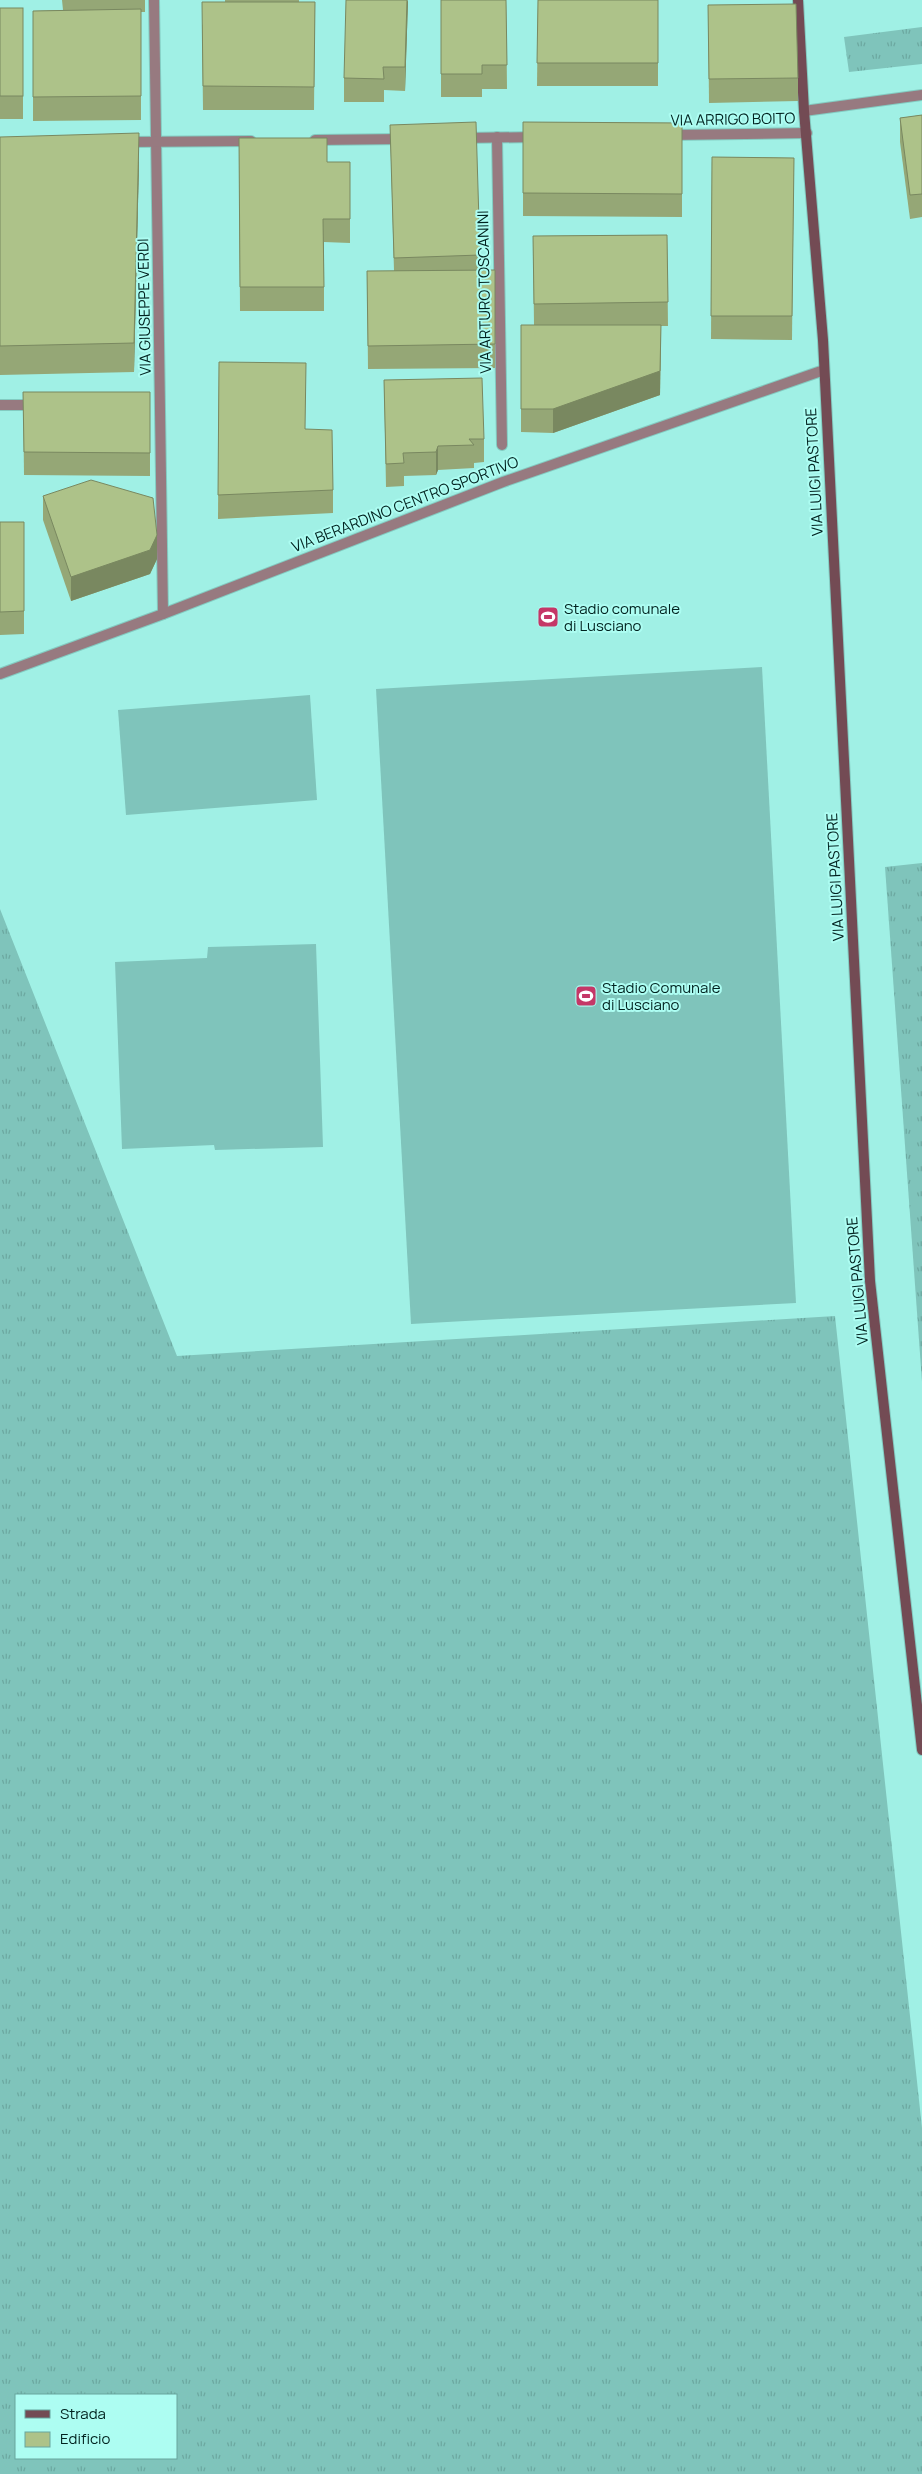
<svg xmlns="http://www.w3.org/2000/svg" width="922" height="2474" viewBox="0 0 922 2474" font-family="Manrope,sans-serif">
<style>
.grass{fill:url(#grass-tufts);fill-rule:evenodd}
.pitch{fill:#7fc4bb}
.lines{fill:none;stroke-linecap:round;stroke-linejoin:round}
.street-casing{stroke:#83cbc1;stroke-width:12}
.secondary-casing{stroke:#83cbc1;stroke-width:12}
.street{stroke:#977a80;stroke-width:10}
.secondary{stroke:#734b54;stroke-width:10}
.wall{fill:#95a776}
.shaded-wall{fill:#798860}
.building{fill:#adc289;stroke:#798860}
.labels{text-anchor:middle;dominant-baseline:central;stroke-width:4;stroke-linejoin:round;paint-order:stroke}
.street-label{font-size:15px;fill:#00221f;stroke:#adfdf2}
.poi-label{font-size:15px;fill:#00221f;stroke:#adfdf2;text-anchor:start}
</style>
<defs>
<pattern id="grass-tufts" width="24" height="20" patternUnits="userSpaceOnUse" patternTransform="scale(1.25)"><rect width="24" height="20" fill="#7fc4bb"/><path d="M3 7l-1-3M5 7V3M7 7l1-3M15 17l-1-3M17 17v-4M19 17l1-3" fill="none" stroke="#6ca8a0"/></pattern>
</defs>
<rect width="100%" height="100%" fill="#a0f0e5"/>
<g class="grass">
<path d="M922,27V64L849,72L844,37Z"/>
<path d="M922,863V1382L885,867Z"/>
<path d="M0,909L177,1356L835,1316L922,2128V2474H0ZM16,2395H176V2458H16Z"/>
</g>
<g class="pitch">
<path d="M762,667L796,1303L411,1324L376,689Z"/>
<path d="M310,695L317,800L126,815L118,710Z"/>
<path d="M316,944L323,1147L215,1150L214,1145L122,1149L115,962L207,958L208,947Z"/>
</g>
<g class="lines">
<g class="street-casing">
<g id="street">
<path d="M154,0L163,614"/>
<path d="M804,111L922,95"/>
<path d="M670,135L807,133"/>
<path d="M497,137L502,445"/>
<path d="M463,138L536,137"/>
<path d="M315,140L403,139"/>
<path d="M125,142L251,141"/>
<path d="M0,405H36"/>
<path d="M0,674L163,614L503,482L824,370"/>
</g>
</g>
<g class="secondary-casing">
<path id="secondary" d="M798,0L804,111L823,340L870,1281L922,1750"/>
</g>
<use href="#street" class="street"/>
<use href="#secondary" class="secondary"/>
</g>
<g class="wall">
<path d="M62,0H145V12H141V120L33,121V11L63,10Z"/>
<path d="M225,0H299V2H315L314,110H203L202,25L225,2Z"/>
<path d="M408,0L405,91L384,90V102H344V78Z"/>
<path d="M441,0H506L507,89H482V97H441Z"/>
<path d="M538,0H658V86H537Z"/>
<path d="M708,5L798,78V101L709,103Z"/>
<rect x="0" y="8" width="23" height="111"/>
<path d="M922,115V217L910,219L900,142V118Z"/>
<path d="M523,122L682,123V217L523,216Z"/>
<path d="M390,125L480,255V270H495V368L368,369L367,271H394Z"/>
<path d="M0,137L139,162L134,372L0,375Z"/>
<path d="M239,138L327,162H350V243L324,242V311H240Z"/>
<path d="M712,157L794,158L792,340L711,339Z"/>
<path d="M667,235L668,326H661L660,395L553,433L521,432V325H534L533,236Z"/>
<path d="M219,362L305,429L333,490V513L218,519Z"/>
<path d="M384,380L484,439V462L474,463V468L438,470L436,475L404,476V486L386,487Z"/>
<path d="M23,392H150V476L24,475Z"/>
<path d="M43,496L157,559L150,574L71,601L43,520Z"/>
<path d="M0,522H24V634L0,635Z"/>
</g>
<g class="shaded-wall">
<path d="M407,0L408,2L405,91V67Z"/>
<path d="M139,133V162L134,372V343Z"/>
<path d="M661,325L660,395L553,433V409Z"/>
<path d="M438,446V470L436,475V452Z"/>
<path d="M157,535V559L150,574L71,601V577Z"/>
</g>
<g class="building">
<path d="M346,0H407L405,67H383L384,79L344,78Z"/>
<path d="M441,0H506L507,65H482V74H441Z"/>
<path d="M538,0H658V63H537Z"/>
<path d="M202,2H315L314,87L203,86Z"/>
<path d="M796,4L798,78L709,79L708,5Z"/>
<rect x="0" y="8" width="23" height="88"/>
<path d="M141,9V96L33,97V11Z"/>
<path d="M922,115V194L910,195L900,118Z"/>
<path d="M476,122L480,255L394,258L390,125Z"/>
<path d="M523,122L682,123V194L523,193Z"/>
<path d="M139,133L134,343L0,346V137Z"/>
<path d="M239,138H327V162H350V219H323L324,287H240Z"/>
<path d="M712,157L794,158L792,316H711Z"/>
<path d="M667,235L668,302L534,304L533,236Z"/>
<path d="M495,270V344L368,346L367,271Z"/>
<path d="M521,325H661L660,371L553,409H521Z"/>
<path d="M219,362L306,363L305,429L332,430L333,490L218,495Z"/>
<path d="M482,378L484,439H469L474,445L438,446L436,452L403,453L404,463L386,464L384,380Z"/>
<path d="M23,392H150V453L24,452Z"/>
<path d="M91,480L153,498L157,535L150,550L71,577L43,496Z"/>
<path d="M0,522H24V611L0,612Z"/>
</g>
<defs>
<g id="stadium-square" transform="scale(1.125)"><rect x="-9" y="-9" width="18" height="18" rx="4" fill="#c53767" stroke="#adfdf2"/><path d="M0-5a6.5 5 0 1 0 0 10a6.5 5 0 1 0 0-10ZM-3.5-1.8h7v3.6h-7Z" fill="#fff"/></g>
</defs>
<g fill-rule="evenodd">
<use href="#stadium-square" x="548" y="617"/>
<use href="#stadium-square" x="586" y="996"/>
</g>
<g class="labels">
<g class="street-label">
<text transform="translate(733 119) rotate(-1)">VIA ARRIGO BOITO</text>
<text transform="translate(484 292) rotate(-91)">VIA ARTURO TOSCANINI</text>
<text transform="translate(144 307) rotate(-91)">VIA GIUSEPPE VERDI</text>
<text transform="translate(814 472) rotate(-93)">VIA LUIGI PASTORE</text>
<text transform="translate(405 504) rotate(-21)">VIA BERARDINO CENTRO SPORTIVO</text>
<text transform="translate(835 877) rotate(-93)">VIA LUIGI PASTORE</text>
<text transform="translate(857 1281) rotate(-95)">VIA LUIGI PASTORE</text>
</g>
<g class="poi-label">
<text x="564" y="608">Stadio comunale<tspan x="564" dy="17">di Lusciano</tspan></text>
<text x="602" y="987">Stadio Comunale<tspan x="602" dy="17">di Lusciano</tspan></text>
</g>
</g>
<rect x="15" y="2394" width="162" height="65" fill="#adfdf2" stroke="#68a59e"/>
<rect x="25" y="2410" width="25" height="8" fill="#734b54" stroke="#68a59e"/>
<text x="60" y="2419" font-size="15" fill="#00221f">Strada</text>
<rect x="25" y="2432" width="25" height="15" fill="#adc289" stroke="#68a59e"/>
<text x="60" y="2444" font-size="15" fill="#00221f">Edificio</text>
</svg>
